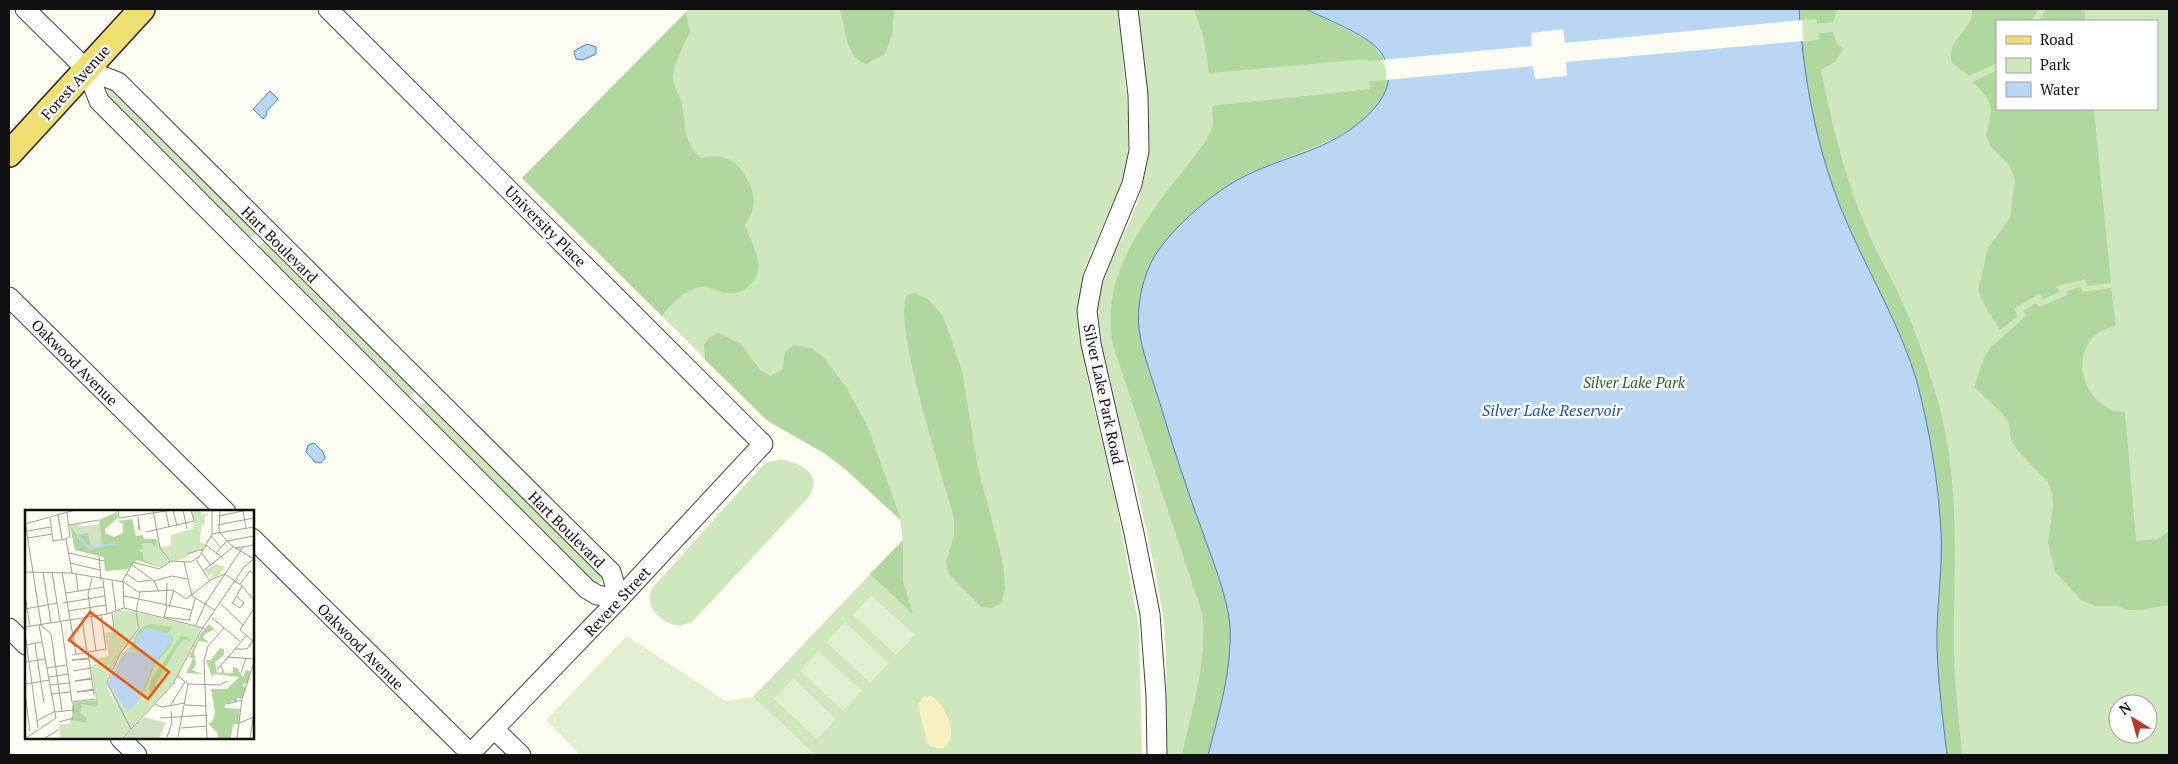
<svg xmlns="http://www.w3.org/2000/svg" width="2178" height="764" viewBox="0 0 2178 764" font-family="'PT Serif',serif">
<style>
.green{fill:#cee7bd;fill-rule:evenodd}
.forest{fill:#b0d79d}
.sand{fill:#f7f1c1}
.pitch{fill:#e0efce}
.water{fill:#b9d6f2;stroke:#4583c5}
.pier{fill:#fefdf2}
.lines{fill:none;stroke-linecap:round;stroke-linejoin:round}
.minor-casing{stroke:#424242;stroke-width:21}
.major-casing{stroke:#202020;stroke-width:28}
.minor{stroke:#fff;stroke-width:19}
.major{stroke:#efdf70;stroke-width:25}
.labels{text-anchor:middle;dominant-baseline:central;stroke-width:5;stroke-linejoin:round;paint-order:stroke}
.street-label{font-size:15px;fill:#0f0f0f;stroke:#fff}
.park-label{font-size:15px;font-style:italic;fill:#296323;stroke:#fff}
.water-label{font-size:16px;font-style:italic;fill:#205699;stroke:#fff}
.inset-river{fill:none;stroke:#b9d6f2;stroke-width:2.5}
.inset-road{fill:none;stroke:#9e9e97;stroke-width:1}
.view{fill:#e8590c;fill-opacity:0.15;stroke:#e8590c;stroke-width:2.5}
.inset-edge{fill:none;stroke:#0f0f0f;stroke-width:2.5}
</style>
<rect width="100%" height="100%" fill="#fefdf2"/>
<g class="green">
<path d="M689,9H1118L1129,125L1127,165L1118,191L1083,271L1079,318L1086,373L1117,507L1139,627L1142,755H815L753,697L903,540L900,520L845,469L824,453L768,421L522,178Z"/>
<path d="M1138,9H2169V755H1166C1166,712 1168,660 1163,617C1157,576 1147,534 1138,493C1125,434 1099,374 1098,314C1098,269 1130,233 1141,191C1157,132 1145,69 1138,9ZM1997,21H2157V109H1997ZM2118,704H2148V734H2118Z"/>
<path d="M112,88L255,230L254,237L247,238L108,100L106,91Z"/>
<path d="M266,240L415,390L412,396L408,397L259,248L260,244Z"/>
<path d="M428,401L603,576L600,583H593L420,411V405Z"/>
<path d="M781,459C801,464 825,474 808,498L692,622L680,626C662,625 641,605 653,587L765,463Z"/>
</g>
<g class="forest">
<path d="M840,9H894L892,35L885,54L866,64C844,56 846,27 840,9Z"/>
<path d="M1194,9H1306L1372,43L1384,60L1368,61L1367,59L1209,73L1204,38Z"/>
<path d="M1799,9H1838L1833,22L1817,24V19L1800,20Z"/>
<path d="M1972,9H2039L2031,21H1997V63L1969,76L1952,63C1944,40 1975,30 1972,9Z"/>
<path d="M2046,9H2084L2085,21H2039Z"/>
<path d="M686,12L690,32C685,42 672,69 673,79C674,87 679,94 681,101C686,122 683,144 701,158C726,153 737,160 748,181C753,191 756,201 752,211C751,216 747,221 745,225C752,245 769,268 749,286C743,291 737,294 728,293C720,293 711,286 702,287C685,289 671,304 662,316L522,178Z"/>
<path d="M1833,32L1836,42L1843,49L1836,61L1821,70C1832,125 1845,180 1868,232C1877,254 1890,275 1900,297C1917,334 1931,373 1941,414C1961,494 1953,573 1954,654C1955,688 1959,722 1962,755H1947C1943,719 1937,682 1937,646C1937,608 1942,570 1941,533C1939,482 1930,433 1917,384C1904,332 1875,283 1852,235C1826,180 1805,102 1801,42L1819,40V33Z"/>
<path d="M1997,70V109H2094L2111,283L2087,286L2086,279L2057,286L2059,292L2043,299L2040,293L2014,309L2018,316L2000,330L1985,306L1978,290L1988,248L2010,218L2015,180L2009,165L1991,147L1986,136C1993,107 1995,104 1973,82Z"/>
<path d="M1388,80C1387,131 1283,156 1247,174C1214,192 1186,216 1164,246C1159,252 1152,259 1149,266C1142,286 1138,306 1139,326C1140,347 1150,371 1156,390C1171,440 1187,490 1205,539C1214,563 1228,600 1230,626C1232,670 1219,713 1208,755H1182C1192,709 1208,661 1202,613L1113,345C1097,264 1162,201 1206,141L1213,125L1212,106L1370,89L1369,81Z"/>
<path d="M2081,287L2083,292L2111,288L2116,326C2110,328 2103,329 2098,333C2066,357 2087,412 2125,412L2136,541L2158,539L2169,531V605L2141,610H2127L2118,606H2096L2081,600L2063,580L2055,572L2048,543L2053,506L2052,492L2047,481L2018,451L2011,440L2009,424L2004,415L1974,387L1984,358L1990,348L2026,316L2023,311L2036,303L2039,307L2067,295L2066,291Z"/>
<path d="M914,293L928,299L943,316L962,371L978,468L1003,563L1005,589L1001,603L993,608L981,607L949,574L946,562L954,536V519C944,478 892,326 907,295Z"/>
<path d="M718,333L740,343L761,371L771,376L782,370L785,352L794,345L811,348L823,356L846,387L868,427L901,520L845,469L824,453L768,421L705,360L704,344L710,337Z"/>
<path d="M903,540V581L913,614L870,574Z"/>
</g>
<path class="sand" d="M931,696C946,704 962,740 941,749L930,746L927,743L918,705L923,697Z"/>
<g class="pitch">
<path d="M871,595L915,635L896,655L853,615Z"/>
<path d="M845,622L889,663L870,683L826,642Z"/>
<path d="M627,636L726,701L753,697L815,755H580L546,720Z"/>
<path d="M818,651L862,691L843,711L800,671Z"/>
<path d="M793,678L836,719L817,739L774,699Z"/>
</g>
<g class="water">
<path d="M1306,9H1799C1804,86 1819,163 1852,234C1874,283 1902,330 1917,382C1930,432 1938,480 1941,531C1943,570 1936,609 1937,647C1938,683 1943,720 1947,755H1208C1219,713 1232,670 1230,626C1228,599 1213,561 1204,536C1187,490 1172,444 1158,397C1151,375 1142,352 1139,329C1137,309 1141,284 1150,265C1164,233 1217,188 1249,174C1278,160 1312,153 1340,136C1367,120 1404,88 1382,54C1370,35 1327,20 1306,9Z"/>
<path d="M587,44L596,47V54L583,60L576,59L574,51Z"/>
<path d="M270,91L278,99L266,112L267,114L263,119L253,109Z"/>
<path d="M314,443L323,452L325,458L321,463L315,462L306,452L308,445Z"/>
</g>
<path class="pier" d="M1802,20L1803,41L1566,62L1567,76L1535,79L1533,66L1386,80V69L1382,60L1532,46L1531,33L1563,29L1565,43Z"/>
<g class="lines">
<g class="minor-casing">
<g id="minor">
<path d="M25,9L87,70L118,82L611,572L619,599L597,595L587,589L99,101L87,70"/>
<path d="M328,9L763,444L619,599L469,755"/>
<path d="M1128,9L1138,95L1139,151L1132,184L1093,278L1087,311L1091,344L1134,533L1150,614L1156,696L1157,755"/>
<path d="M9,297L226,512"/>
<path d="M252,538L470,753"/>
<path d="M9,628L26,645"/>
<path d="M495,730L521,755"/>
<path d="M120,738L137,755"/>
</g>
</g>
<g class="major-casing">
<path id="major" d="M9,154L142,9"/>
</g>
<use href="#minor" class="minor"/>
<use href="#major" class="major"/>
</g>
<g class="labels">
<g class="street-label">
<text transform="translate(75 82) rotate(-48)">Forest Avenue</text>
<text transform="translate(546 226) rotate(45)">University Place</text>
<text transform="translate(280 244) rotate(45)">Hart Boulevard</text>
<text transform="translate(75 362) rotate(45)">Oakwood Avenue</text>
<text transform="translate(1104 394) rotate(78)">Silver Lake Park Road</text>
<text transform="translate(567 529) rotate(45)">Hart Boulevard</text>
<text transform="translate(617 601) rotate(-47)">Revere Street</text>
<text transform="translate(361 646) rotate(45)">Oakwood Avenue</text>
</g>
<g class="park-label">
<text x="1634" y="382">Silver Lake Park</text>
</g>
<g class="water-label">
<text x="1552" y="410">Silver Lake Reservoir</text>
</g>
</g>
<g transform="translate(25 510)">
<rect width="229" height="229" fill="#fefdf2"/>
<path d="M167,0H175L177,5L184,3L179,8L180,12L176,18L175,32L180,34L178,38L162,44L163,47L151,51L144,49L136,38L146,35V25L169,18ZM56,14L53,17L86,27L132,29L143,51L137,58L112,50L102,59L80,61L79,47L50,40L45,15ZM191,54L200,57L193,66L184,68L190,62L184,66L180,61ZM94,100L110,101L114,115L104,135L97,141L82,168V178L96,202L82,174L97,143L104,138L115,116L111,102L176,118L148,173L97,228H31H35L34,215L45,213V209L49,208L47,195L71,190L66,156L74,152V148L84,146L79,123L90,121L88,104Z" fill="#cee7bd"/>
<path d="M92,2L93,8L80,19V23L89,27L98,23V14L92,11L107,9L111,26L118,25L119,29H132L130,38L127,33H117L118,39L112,40L118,43V49L133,57L112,50L102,59L80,61L79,47L50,40L45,15L52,25L63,22L66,37L76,36L74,10ZM125,114L147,117L143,123L147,125L148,130L145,137L129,155L124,170L112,192L129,153L147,131L145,124L122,118L111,128L114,142L107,138L109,128L115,119ZM184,114L193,124L188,120L180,124L178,127L184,133L174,131L169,142L171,155L167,160L178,164L161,163L168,149L164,147L176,123ZM156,126L163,127L165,131L159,129L154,134L131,173V183H127L124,179L126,170ZM195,138L199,139V145L190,152L192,163L197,162L196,154L200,163H208V157L212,158L218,167L221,160L225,161L223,173L217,174L221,178L217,188H213L211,193L208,191L200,195V198L215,199L213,214H208L206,228H193L192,222L183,214L188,211L190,202L186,179H202L214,167L189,164L187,167L181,150H186ZM67,156L73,194L70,197L57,194L55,203L62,208L61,213L45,210L50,207L47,193L71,190Z" fill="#b0d79d"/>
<path d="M75,14L77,36L66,37L63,23L54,24L53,17ZM119,207L141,213L134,228H99Z" fill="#d3e0c3"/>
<path d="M120,118L145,124L147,131L129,153L109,197L100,200L84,173L85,168L100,143L114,142L110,130Z" fill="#b9d6f2"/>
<path class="inset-river" d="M52,26L65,38L91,33"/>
<path class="inset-road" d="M93,0L94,8L148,0M128,0L135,38L145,51M148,0L152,16M158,0L162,19M187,0V24M195,0L194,22L206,35L229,49M218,1L221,18M141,2L144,17M33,5L37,29M194,6L222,0M113,7L114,19L115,20L113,10M25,8L28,31L41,29L45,26L42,3M0,11L16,114M0,14L50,0M44,15L74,10M192,15L229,8M2,21L26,17M121,22L169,11L166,0M186,26L196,38M3,28L27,24M41,29L47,63M181,35L198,48M210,38L229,35M44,43L79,51M177,43L186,56M191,43L202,31L229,26M162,44L178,39M74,47L76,70M171,50L185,71M159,52L167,86L190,100M45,53L75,60M106,54L129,71L134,82M178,61L208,37M0,62L46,63L99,72L113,82L148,80L161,89L187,69L200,64M18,62L26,113M27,62L35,111M37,62L51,144M51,64L53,81M102,64L113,72L126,70M200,64L217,76L229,90M67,68L63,84L71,141M78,70L82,104M87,71L91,100M129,71L147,66L162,69M215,74L225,61L229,64M41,83L79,77M0,86L5,116M99,86L166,100M38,93L80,86M207,93L215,98L219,93L211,86M196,94L218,115M207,94L217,76M141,96L142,73M142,96L139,107L164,110M144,97L149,80M99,98L98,70L108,52L134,59L146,51L166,52L174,47L187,24L229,17M229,98L215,120L229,132M0,99L32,93M43,101L81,95M87,103L89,120M187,108L215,131M57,109L62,142M164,111L170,89M36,112L47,192L70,189M16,115L26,124L37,201M171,115L180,94L218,37M0,117L82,104L99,98L179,118M0,123L13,218M10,134L19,193M1,135L17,132M210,139H222L229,129M63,142L69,185M47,145L81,139L76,105M202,147L229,149M64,148L47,150L64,149M0,152L21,149M22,158L42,155M192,160L221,126M48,161L66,158M216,163L221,148M153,166L163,174L195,175L202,171M24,167L44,164M67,168L50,171L67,169M0,174L25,170M25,175L45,173M69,179L52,182L69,180M0,183L5,221M27,184L46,182M130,194L137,197L160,193M202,194L217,190M160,195L182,196M145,196L160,172M30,202L49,200M135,208L183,205M12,211L30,201M34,212L48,208V196M214,213L229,207M156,218L182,216M106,219L82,172L95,144L114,118L111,102L115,82M142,227L147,213L146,201M153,227L163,174M1,228L31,208L14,115M20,228L33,220M98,228L148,174L175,122L219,57L229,49M182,228L179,151L183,136L199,118M212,228L217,189L229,152M225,228L229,202"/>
<path class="view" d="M65,102L144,162L123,189L44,130Z"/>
<rect width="229" height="229" class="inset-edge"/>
</g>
<rect width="2178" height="764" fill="none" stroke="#0f0f0f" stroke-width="20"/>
<rect x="1996" y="20" width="162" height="90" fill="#ffffff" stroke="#9f9f9f"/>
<rect x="2006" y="36" width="25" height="8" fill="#efdf70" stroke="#9f9f9f"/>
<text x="2040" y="45" font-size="15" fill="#0f0f0f">Road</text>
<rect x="2006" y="58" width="25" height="15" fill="#cee7bd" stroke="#9f9f9f"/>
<text x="2040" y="70" font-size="15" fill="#0f0f0f">Park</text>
<rect x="2006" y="82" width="25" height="15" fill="#b9d6f2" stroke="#9f9f9f"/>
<text x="2040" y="95" font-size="15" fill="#0f0f0f">Water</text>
<g transform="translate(2133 719) rotate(323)"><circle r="24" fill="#ffffff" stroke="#9f9f9f"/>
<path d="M0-4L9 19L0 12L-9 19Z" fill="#b6392f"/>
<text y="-8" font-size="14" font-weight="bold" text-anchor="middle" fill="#0f0f0f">N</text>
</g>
</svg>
